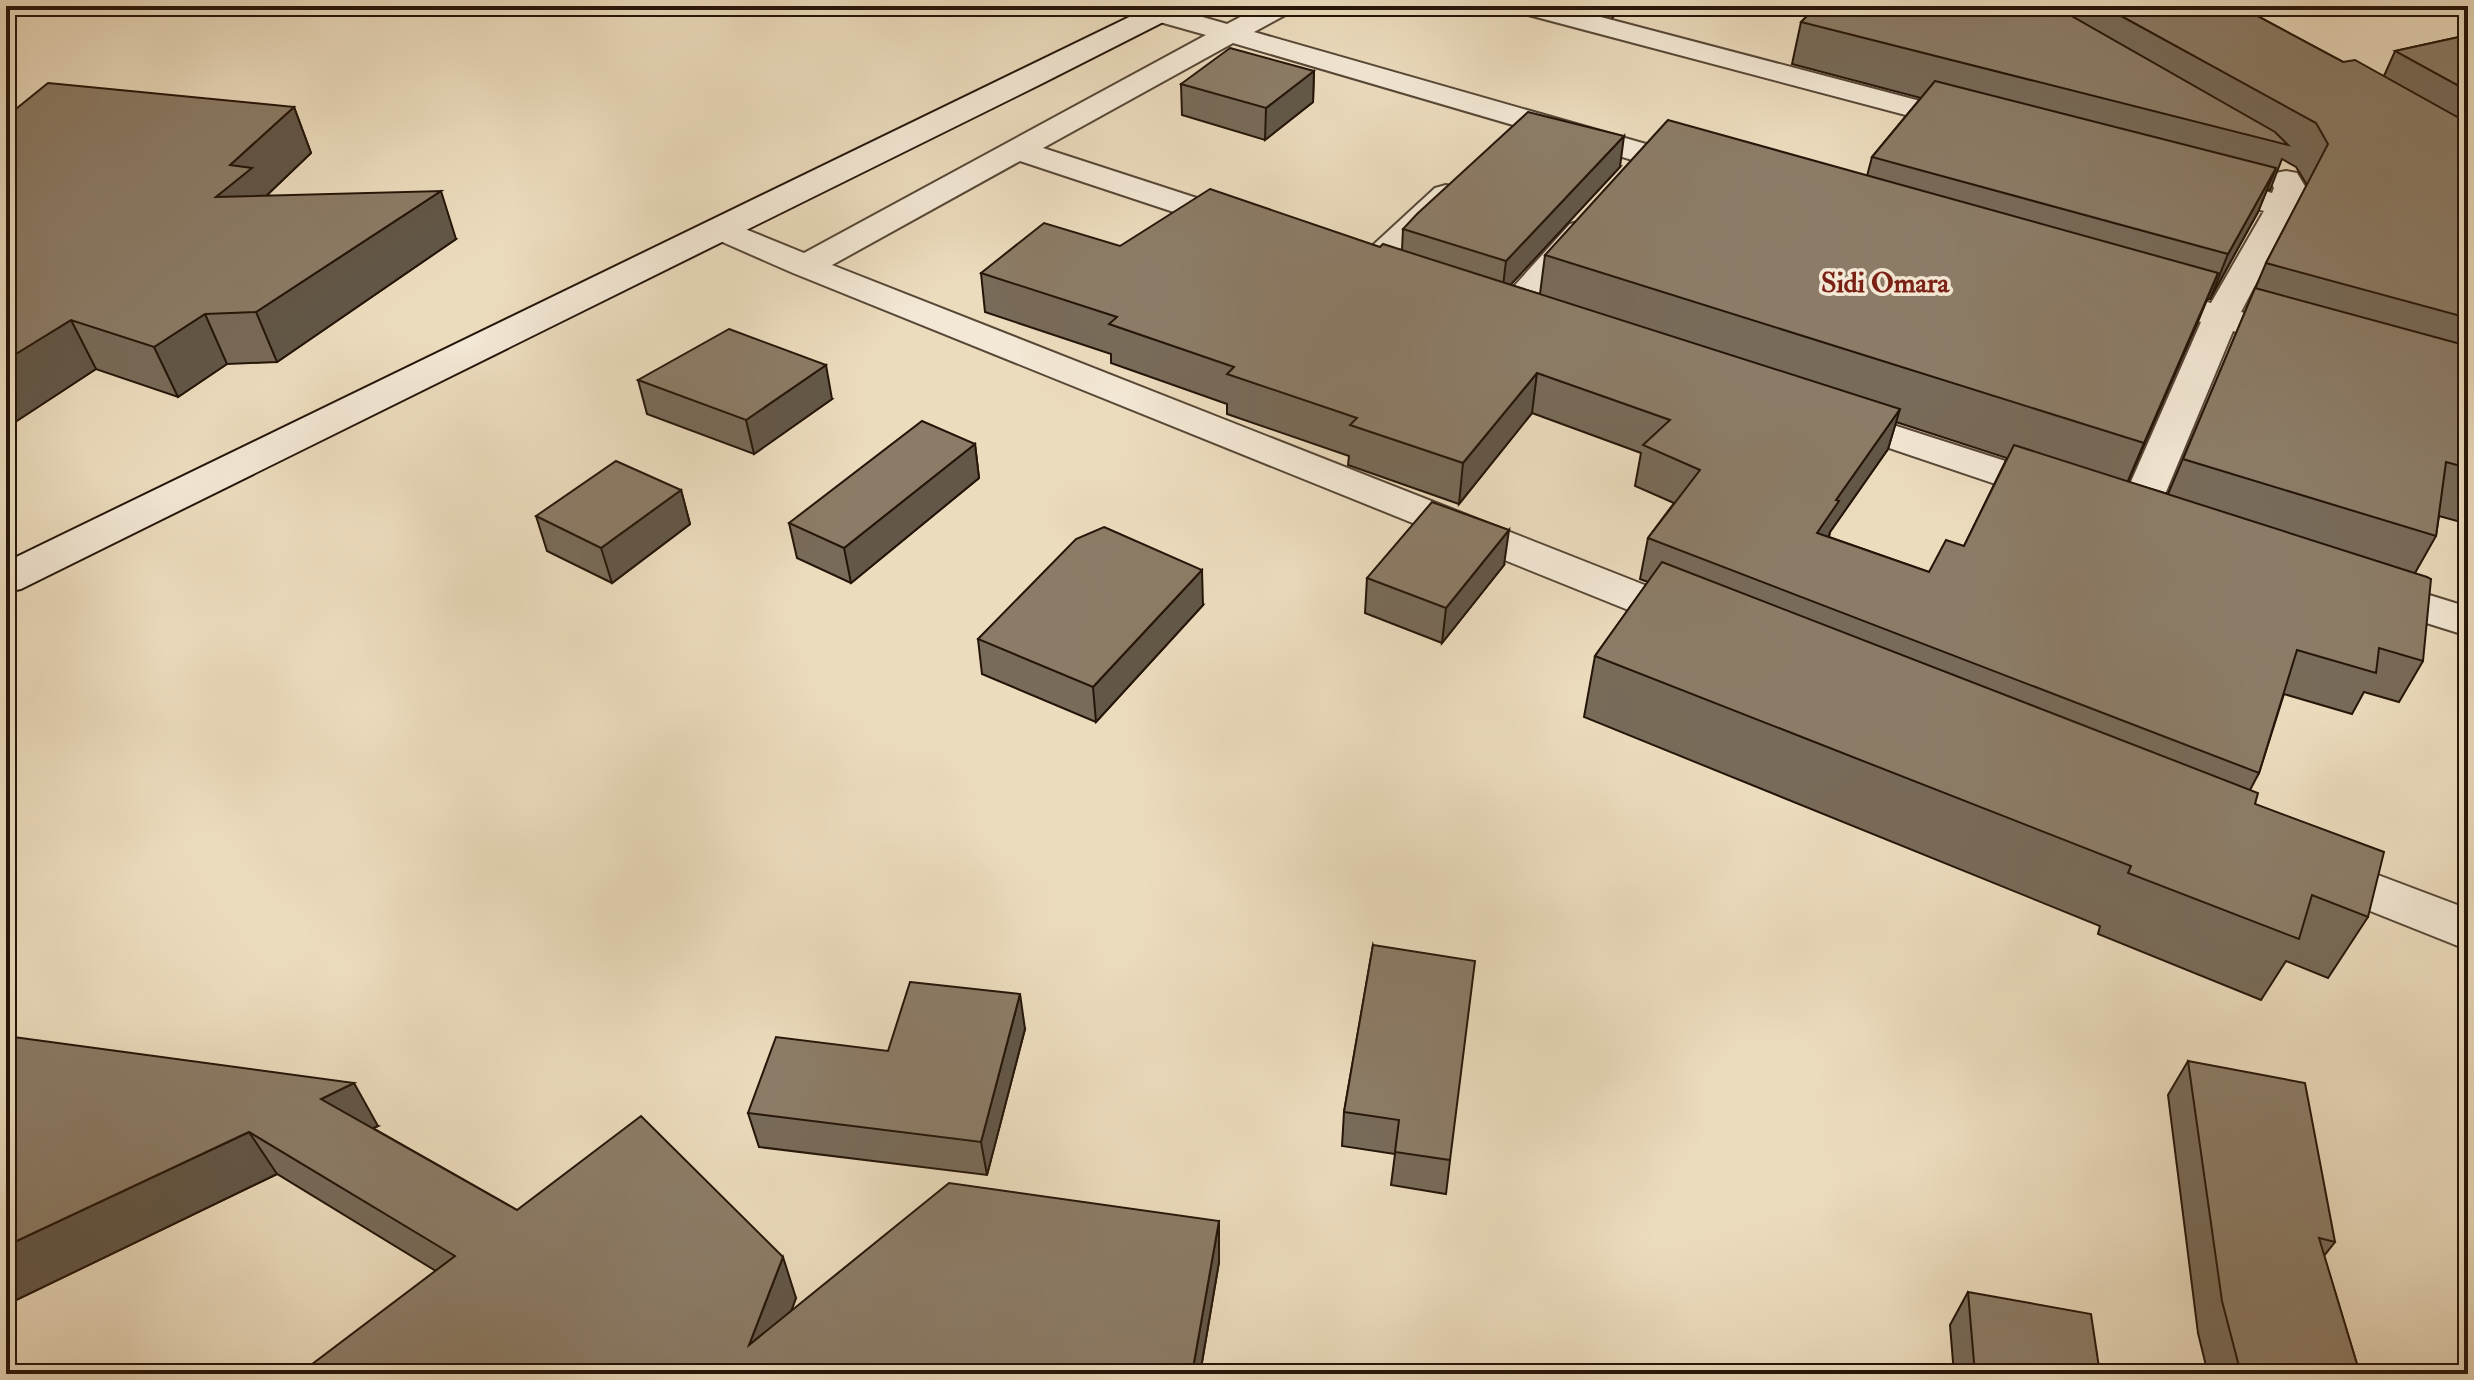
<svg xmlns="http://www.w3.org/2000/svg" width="2474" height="1380" viewBox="0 0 2474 1380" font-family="'IM FELL Double Pica',serif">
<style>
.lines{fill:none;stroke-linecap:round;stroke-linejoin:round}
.minor-casing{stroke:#574736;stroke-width:4}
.secondary-casing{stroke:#251509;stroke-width:4}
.minor{fill:#f3e8d5;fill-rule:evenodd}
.secondary{fill:#f3e8d5;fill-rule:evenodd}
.wall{fill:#786b59;stroke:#251509;stroke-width:2;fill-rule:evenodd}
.shaded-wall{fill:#625748;stroke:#251509;stroke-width:2}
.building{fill:#8c7c67;stroke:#251509;stroke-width:2}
.labels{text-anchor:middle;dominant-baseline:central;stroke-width:7;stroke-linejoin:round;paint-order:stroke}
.far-district-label{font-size:28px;font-weight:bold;fill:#7a1f14;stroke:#f3e8d5}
</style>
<rect width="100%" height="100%" fill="#ecdcbe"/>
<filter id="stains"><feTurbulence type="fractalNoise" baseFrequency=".0025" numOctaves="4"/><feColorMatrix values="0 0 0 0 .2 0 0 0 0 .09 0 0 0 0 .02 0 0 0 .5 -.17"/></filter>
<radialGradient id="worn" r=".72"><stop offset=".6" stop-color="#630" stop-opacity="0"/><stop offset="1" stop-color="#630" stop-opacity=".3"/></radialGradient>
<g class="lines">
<g class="minor-casing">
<g id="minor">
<path d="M1154,6H1164L1227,24L1261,6H1295L1291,12L1254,32L1709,162L1714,169L1709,176L1698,178L1687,176L1233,43L1043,148L1252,216L1256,223L1252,230L1240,233L1228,230L1020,161L832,265L1708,610L1714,620L1708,630L1693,634L1678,630L793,273L711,237L707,230L711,223L723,220L804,253L1206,35L1149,19L1145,13Z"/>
<path d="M1513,6H1559L1981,117L1985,123L1981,129L1970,132L1517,12Z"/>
<path d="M2286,171L2297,173L2306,188L2241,312L2312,331L2317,339L2312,347L2299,350L2233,331L2156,516L2150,525L2136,528L2122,525L2116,516L2201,322L2134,303L2129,296L2134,289L2146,286L2211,303L2264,211L2195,192L2190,185L2195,178L2206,175L2272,193L2274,188L2270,180L2275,173Z"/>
<path d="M1446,185L1457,188L1462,195L1457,202L1383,272L1371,275L1359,272L1354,265L1359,258L1435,188Z"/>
<path d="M1582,221L1594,224L1598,231L1594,238L1522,318L1510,321L1498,318L1493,311L1498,304L1570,224Z"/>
<path d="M1834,406L2071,482L2077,491L2071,500L2057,503L2043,500L1821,425L1815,417L1821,409Z"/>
<path d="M2371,577L2468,607V636L2356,601L2350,591L2356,581Z"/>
<path d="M2317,852L2468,909V950L2300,883L2293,870L2300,857Z"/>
</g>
</g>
<g class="secondary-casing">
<path id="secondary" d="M1152,6H1187L1183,12L1041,84L21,589L6,592V562Z"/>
</g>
<use href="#minor" class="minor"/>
<use href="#secondary" class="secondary"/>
</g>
<g class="wall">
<path d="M1571,6H1624L1613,17Z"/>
<path d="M1817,6H2239L2343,62L2384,76L2395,51L2468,35V524L2439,516L2436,536L2415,573L2423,661L2399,702L2364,692L2352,714L2284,694L2259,773L2250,790L2255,804L2368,917L2328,978L2286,961L2261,1000L2098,934L2100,926L1584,717L1595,656L1648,582L1640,579L1648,538L1674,503L1635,486L1641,453L1532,413L1459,504L1348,465L1349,456L1227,414V404L1111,363V354L985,312L981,273L1120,246L1380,247L1402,250L1403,229L1620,167L1510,285L1540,294L1545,255L1867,176L1872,157L1921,98L1792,64L1801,22ZM2282,159L2296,167L2307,185L2266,263L2168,494L2128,482L2207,299H2210L2258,212L2267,189L2270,190ZM1896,422L2007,458L1964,546L1929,572L1829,537L1830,532L1888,449Z"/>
<path d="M1314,71L1313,102L1265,140L1182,115L1181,84Z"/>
<path d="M294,107L311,153L267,195L456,239L277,362L227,364L178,397L96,369L6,428V117Z"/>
<path d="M638,380L832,399L754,454L647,414Z"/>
<path d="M975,444L979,478L851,583L797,558L789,523Z"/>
<path d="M681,490L690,524L612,583L547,551L536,516Z"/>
<path d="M1504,565L1442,643L1365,613L1367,578Z"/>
<path d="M1203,605L1096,722L982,674L978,639Z"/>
<path d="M1373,945L1450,1160L1446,1194L1391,1185L1395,1154L1342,1146L1344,1112Z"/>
<path d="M1025,1029L987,1175L759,1147L748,1113L888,1051Z"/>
<path d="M6,1036L378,1126L373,1128L517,1210L796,1298L791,1311L1219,1221V1262L1200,1374L436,1271L277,1174L6,1305Z"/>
<path d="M2188,1061L2335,1242L2324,1256L2360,1374H2208L2198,1333L2168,1095Z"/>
<path d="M1968,1292L2100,1374H1954L1950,1325Z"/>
</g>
<g class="shaded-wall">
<path d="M1615,6H1624L1613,17Z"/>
<path d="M1314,71L1313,102L1265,140L1266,108Z"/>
<path d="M294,107L311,153L264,198L216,197L230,165Z"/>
<path d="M1624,136L1620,167L1502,294L1506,261Z"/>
<path d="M2276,168L2258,212L2210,299L2228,254Z"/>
<path d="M441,191L456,239L277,362L256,312Z"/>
<path d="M2218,273L2197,324L2122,495L2144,443Z"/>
<path d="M205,314L227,364L178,397L154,347Z"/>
<path d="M71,320L96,369L6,428V360Z"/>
<path d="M826,365L832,399L754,454L746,420Z"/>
<path d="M1537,373L1532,413L1459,504L1463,463Z"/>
<path d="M1900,409L1888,449L1830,532L1827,541L1817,533L1836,500Z"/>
<path d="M975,444L979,478L851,583L844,548Z"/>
<path d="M681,490L690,524L612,583L601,548Z"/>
<path d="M1509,530L1504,565L1442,643L1446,608Z"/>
<path d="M1202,570L1203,605L1096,722L1093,687Z"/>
<path d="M1020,994L1025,1029L987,1175L981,1142Z"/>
<path d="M354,1083L378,1126L346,1141L321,1099Z"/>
<path d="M249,1132L277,1174L6,1305V1246Z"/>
<path d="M1219,1221V1262L1200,1374H1192Z"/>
<path d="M783,1257L796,1298L768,1374L749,1345Z"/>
</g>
<g class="building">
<path d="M1817,6H2054L2275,132L2288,145L1801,22Z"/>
<path d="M2103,6H2239L2343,62L2355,60L2468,123V318L2266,263L2328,144L2316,123Z"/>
<path d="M2468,35V91L2395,51Z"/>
<path d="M1230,48L1314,71L1266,108L1181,84Z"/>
<path d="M1935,81L2276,168L2228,254L1872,157Z"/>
<path d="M48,83L294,107L230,165L252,168L216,197L441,191L256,312L205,314L154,347L71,320L6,360V117Z"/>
<path d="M1528,112L1624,136L1506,261L1403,229L1417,214Z"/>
<path d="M1668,120L2218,273L2144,443L1545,255Z"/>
<path d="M1210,189L1380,247L1383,244L1900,409L1836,500L1839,501L1817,533L1929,572L1946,540L1964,546L2014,445L2427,577L2431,579L2423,661L2379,648L2376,673L2297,650L2259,773L1648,538L1700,470L1643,445L1670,420L1537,373L1463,463L1350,425L1357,418L1227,374L1234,367L1109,324L1117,317L981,273L1044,223L1120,246Z"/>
<path d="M2255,288L2468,346V468L2446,462L2436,536L2183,459Z"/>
<path d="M729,329L826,365L746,420L638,380Z"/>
<path d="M922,421L975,444L844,548L789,523Z"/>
<path d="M616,461L681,490L601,548L536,516Z"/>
<path d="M1432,502L1509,530L1446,608L1367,578Z"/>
<path d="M1104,527L1202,570L1093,687L978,639L1076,539Z"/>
<path d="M1662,562L2258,793L2255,804L2384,852L2368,917L2312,895L2299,939L2128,873L2131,866L1595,656Z"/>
<path d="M1373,945L1475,961L1450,1160L1395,1152L1399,1120L1344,1112Z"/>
<path d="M910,982L1020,994L981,1142L748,1113L776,1037L888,1051Z"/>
<path d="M6,1036L354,1083L321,1099L517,1210L641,1116L783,1257L749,1345L949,1183L1219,1221L1192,1374H299L455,1256L249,1132L6,1246Z"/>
<path d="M2188,1061L2305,1083L2335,1242L2319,1238L2360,1374H2241L2222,1301Z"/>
<path d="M1968,1292L2091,1314L2100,1374H1975Z"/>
</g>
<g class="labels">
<g class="far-district-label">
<text x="1885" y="283">Sidi Omara</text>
</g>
</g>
<rect width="2474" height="1380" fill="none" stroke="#ecdcbe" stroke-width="32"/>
<rect x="8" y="8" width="2458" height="1364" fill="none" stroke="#251509" stroke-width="4"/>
<rect x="16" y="16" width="2442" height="1348" fill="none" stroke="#251509" stroke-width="2"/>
<rect width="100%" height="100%" filter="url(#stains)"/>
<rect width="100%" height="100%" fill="url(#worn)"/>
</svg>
